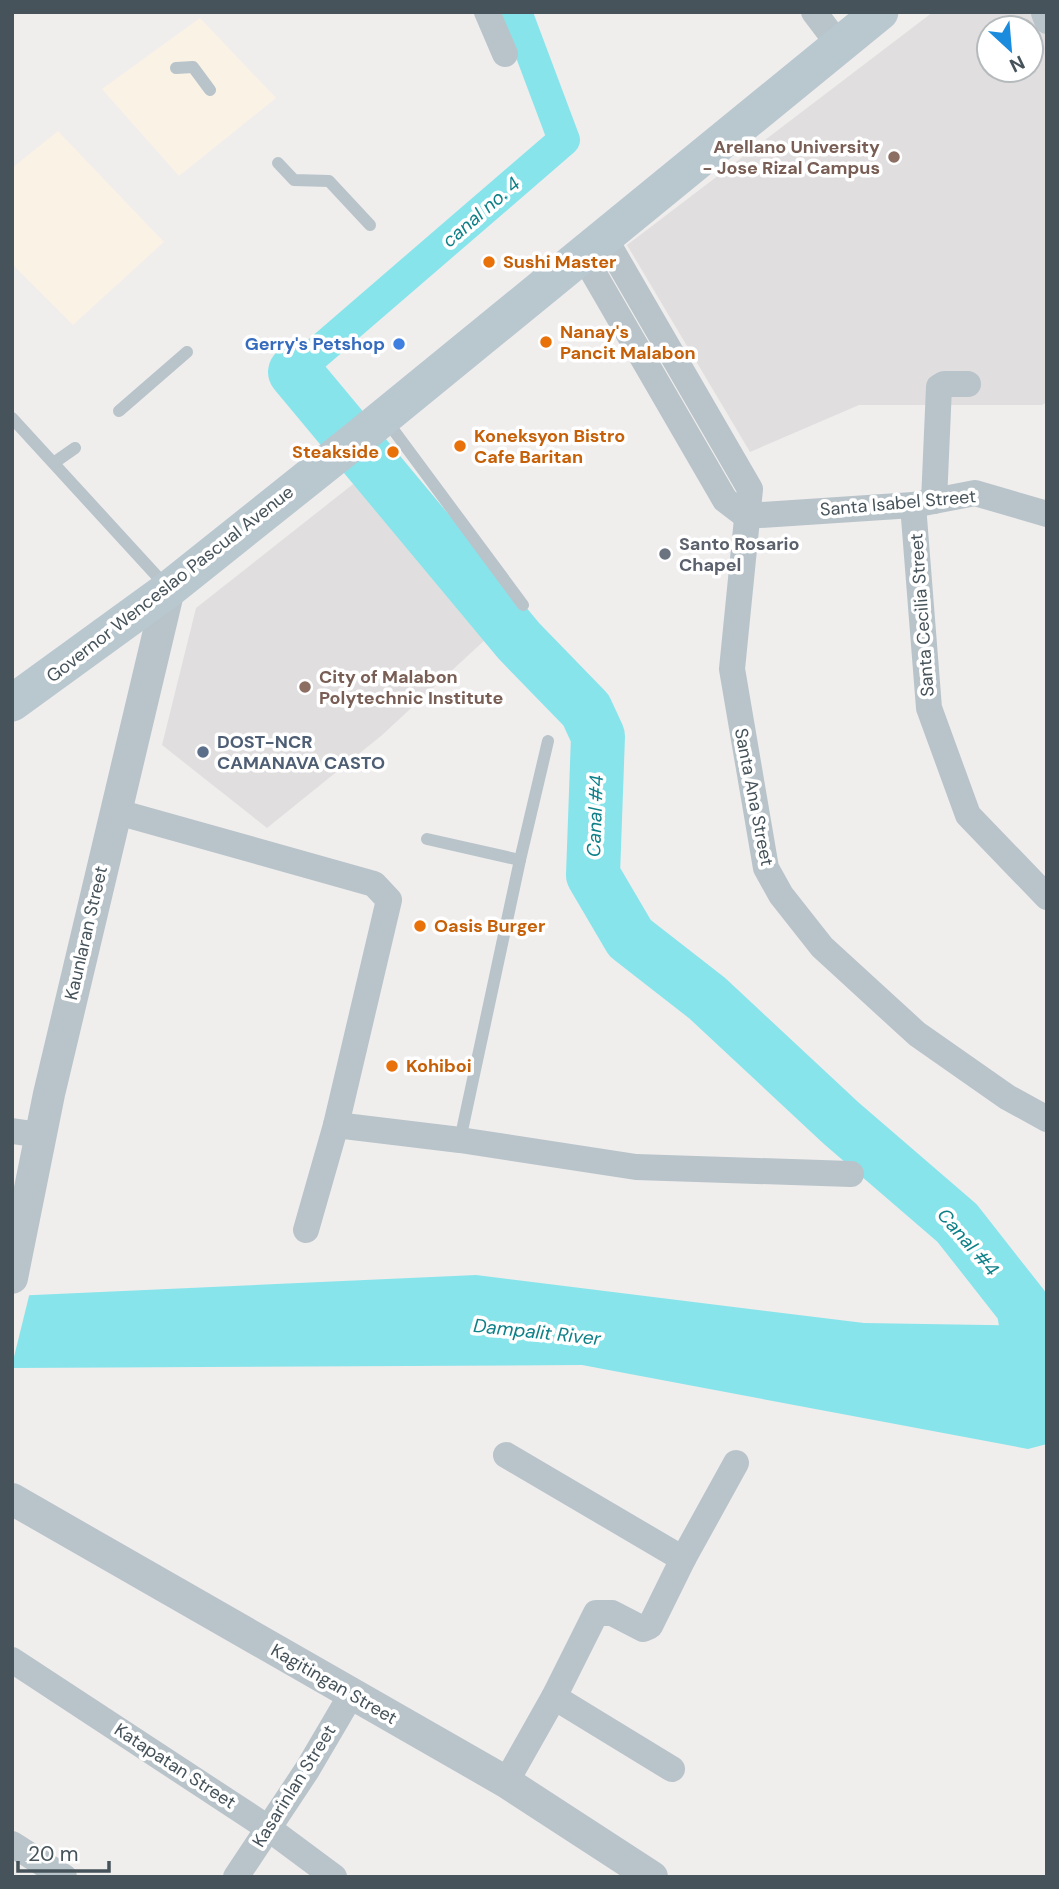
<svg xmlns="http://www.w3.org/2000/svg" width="1059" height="1889" viewBox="0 0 1059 1889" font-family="'DM Sans',sans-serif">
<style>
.commercial{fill:#fbf2e6}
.education{fill:#e1dedf;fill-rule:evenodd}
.water{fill:#88e4eb}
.pier{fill:#f0eded}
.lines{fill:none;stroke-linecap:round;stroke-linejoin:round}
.canal{stroke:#88e4eb;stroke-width:32}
.river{stroke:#88e4eb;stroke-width:54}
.service{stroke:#b8c4ca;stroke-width:12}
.minor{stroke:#b8c4ca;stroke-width:26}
.tertiary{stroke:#b8c4ca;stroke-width:32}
.secondary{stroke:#b9c7cf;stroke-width:37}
.education-dot{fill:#8d6e63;stroke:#fff;stroke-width:2.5}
.food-dot{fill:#e8710a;stroke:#fff;stroke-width:2.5}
.shop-dot{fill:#3f7fe0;stroke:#fff;stroke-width:2.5}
.worship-dot{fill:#6b7280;stroke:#fff;stroke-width:2.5}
.service-dot{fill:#5c6f8a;stroke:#fff;stroke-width:2.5}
.labels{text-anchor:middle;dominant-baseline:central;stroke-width:7;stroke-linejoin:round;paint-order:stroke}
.education-label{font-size:18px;font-weight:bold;fill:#785e54;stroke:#fff;text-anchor:end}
.food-label{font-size:18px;font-weight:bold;fill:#c56008;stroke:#fff;text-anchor:start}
.shop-label{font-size:18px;font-weight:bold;fill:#366cbe;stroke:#fff;text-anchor:end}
.street-label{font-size:18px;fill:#46535a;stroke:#fff}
.worship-label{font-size:18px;font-weight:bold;fill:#5b616d;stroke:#fff;text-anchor:start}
.service-label{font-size:18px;font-weight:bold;fill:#4e5e75;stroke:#fff;text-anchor:start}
.water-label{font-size:19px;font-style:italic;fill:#0e8088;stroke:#fff}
</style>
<rect width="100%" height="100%" fill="#f0eded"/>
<g class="commercial">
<path d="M200,18L276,98L179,176L102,89Z"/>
<path d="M58,131L164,242L73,325L12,264V168Z"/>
</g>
<g class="education">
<path d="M933,12H1032L1047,33V402L1042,405H859L750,452L627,245ZM989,28H1031V70H989Z"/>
<path d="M357,481L487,638L381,736L267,828L162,745L196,608Z"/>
</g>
<path class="water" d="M476,1275L864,1323L1047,1326V1444L1028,1449L582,1365L12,1368V1296Z"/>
<path class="pier" d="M30,1292L12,1365V1293Z"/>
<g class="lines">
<path class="canal" d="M295,372L564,140L516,12"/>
<path class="river" d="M295,372L519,641L586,710L598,736L593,875L630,938L707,998L841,1123L957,1223L1023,1307L1032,1355"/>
<g class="service">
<path d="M176,68L193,67L210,90"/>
<path d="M278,163L294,180L329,181L370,225"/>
<path d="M119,411L187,352"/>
<path d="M12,418L166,586"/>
<path d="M386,420L523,605"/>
<path d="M55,462L75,448"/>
<path d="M427,839L520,860L548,741"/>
<path d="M460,1140L520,860"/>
</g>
<g class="minor">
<path d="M487,12L505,54"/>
<path d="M814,12L839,45"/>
<path d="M1046,12L1044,13L1047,21"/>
<path d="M604,237L750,489L732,669L766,868L781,895L822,947L917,1034L1007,1097L1047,1119"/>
<path d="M583,255L725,500L746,516"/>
<path d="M934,501L939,387L944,384H968"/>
<path d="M913,505L929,708L968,815L1047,897"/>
<path d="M746,516L913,505L975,493L1047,514"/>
<path d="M114,811L374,884L389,900L336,1125L306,1230"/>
<path d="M336,1125L460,1140L636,1167L851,1174"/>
<path d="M12,1131L40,1135"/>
<path d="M506,1455L683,1559"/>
<path d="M12,1660L268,1828L334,1877"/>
<path d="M554,1697L672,1769"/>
<path d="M506,1782L554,1697L596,1613H612L643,1629L650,1626L683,1559L736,1463"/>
<path d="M12,1844L64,1877"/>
<path d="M236,1877L307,1770L351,1695"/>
</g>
<g class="tertiary">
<path d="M12,1278L49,1094L169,589"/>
<path d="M12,1499L506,1782L652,1877"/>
</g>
<path class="secondary" d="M12,703L169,589L362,435L880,12"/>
</g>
<g class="education-dot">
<circle cx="894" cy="157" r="7"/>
<circle cx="305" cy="687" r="7"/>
</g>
<g class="food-dot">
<circle cx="489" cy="262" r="7"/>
<circle cx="546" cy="342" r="7"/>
<circle cx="460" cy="446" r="7"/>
<circle cx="393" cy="452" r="7"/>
<circle cx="420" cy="926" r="7"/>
<circle cx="392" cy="1066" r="7"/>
</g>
<circle class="shop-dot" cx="399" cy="344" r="7"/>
<circle class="worship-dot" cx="665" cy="554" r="7"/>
<circle class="service-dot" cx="203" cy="752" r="7"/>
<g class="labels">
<g class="education-label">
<text x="880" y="147">Arellano University<tspan x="880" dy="21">- Jose Rizal Campus</tspan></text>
<text x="319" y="677" text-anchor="start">City of Malabon<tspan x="319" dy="21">Polytechnic Institute</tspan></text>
</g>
<g class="food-label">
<text x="503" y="262">Sushi Master</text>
<text x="560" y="332">Nanay's<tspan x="560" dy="21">Pancit Malabon</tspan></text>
<text x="474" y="436">Koneksyon Bistro<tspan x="474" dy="21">Cafe Baritan</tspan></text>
<text x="379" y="452" text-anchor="end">Steakside</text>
<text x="434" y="926">Oasis Burger</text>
<text x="406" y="1066">Kohiboi</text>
</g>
<g class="shop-label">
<text x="385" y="344">Gerry's Petshop</text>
</g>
<g class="street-label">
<text transform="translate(898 503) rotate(-5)">Santa Isabel Street</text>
<text transform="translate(170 584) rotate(-38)">Governor Wenceslao Pascual Avenue</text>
<text transform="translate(922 615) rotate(-94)">Santa Cecilia Street</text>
<text transform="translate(754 797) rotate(79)">Santa Ana Street</text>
<text transform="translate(86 933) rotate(-77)">Kaunlaran Street</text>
<text transform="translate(334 1684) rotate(30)">Kagitingan Street</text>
<text transform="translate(175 1766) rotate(33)">Katapatan Street</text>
<text transform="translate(294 1786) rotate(-58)">Kasarinlan Street</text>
</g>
<g class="worship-label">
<text x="679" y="544">Santo Rosario<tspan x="679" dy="21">Chapel</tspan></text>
</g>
<g class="service-label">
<text x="217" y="742">DOST-NCR<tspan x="217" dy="21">CAMANAVA CASTO</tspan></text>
</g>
<g class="water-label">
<text transform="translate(481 212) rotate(-41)">canal no. 4</text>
<text transform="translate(595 816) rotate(-88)">Canal #4</text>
<text transform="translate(968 1242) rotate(49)">Canal #4</text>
<text transform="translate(537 1332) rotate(6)">Dampalit River</text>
</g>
</g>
<rect width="1059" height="1889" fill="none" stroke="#46535a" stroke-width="28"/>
<g transform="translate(1010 49) rotate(154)"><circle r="33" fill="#ffffff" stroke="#b5babd" stroke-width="2"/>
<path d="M0-5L12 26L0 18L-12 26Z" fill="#1a8bdd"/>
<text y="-10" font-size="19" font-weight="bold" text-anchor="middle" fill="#46535a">N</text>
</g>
<path d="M18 1861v10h91v-10" fill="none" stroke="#46535a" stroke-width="3.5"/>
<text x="28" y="1861" font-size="21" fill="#46535a" stroke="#ffffff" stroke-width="5" paint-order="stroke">20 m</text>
</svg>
